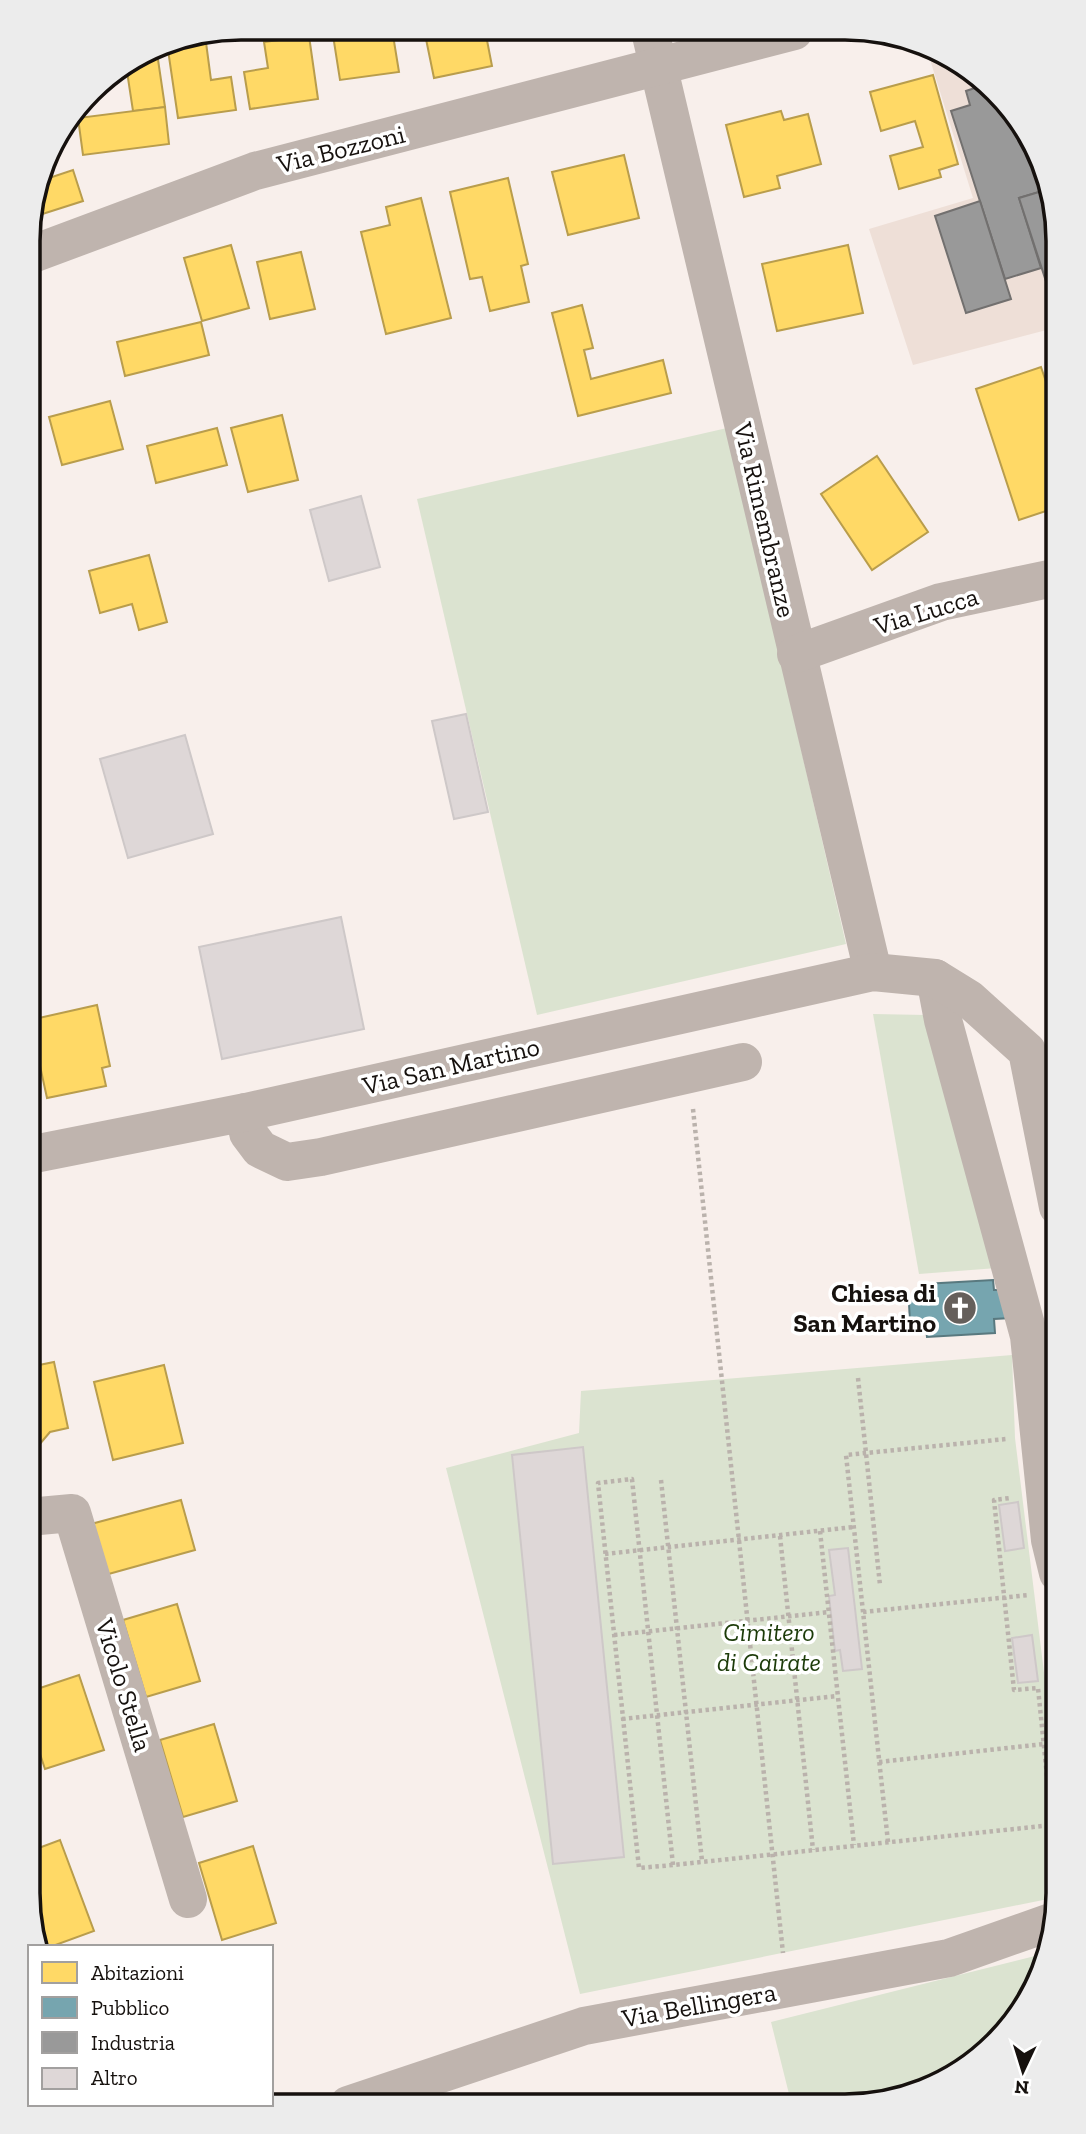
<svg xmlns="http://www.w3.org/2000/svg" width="1086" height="2134" viewBox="0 0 1086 2134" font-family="'Zilla Slab',serif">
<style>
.built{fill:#eedfd7}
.green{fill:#dbe3d0}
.homes{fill:#ffd966;stroke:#b99d4c;stroke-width:2}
.public{fill:#76a5af;stroke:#59797f;stroke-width:2}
.industry{fill:#999;stroke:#72706f;stroke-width:2}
.building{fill:#ded7d7;stroke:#cec8c8;stroke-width:2}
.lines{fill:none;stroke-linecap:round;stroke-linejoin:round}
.path{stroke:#bab2ac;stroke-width:4.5;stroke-dasharray:3.5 3.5;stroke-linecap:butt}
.minor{stroke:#bfb4ae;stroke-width:38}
.labels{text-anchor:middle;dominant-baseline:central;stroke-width:7;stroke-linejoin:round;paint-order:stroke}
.street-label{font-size:26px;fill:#16110e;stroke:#fff}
.poi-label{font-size:26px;font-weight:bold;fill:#16110e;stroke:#fff;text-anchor:end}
.park-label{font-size:26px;font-style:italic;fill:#1c3b09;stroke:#fff}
.rim{fill:none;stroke:#16110e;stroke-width:3.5}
</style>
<rect width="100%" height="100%" fill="#f8efeb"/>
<path class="built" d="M928,53L986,81L1047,173L1058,241V327L913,365L869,229L973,198Z"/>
<g class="green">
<path d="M727,428L846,944L537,1015L417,499Z"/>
<path d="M873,1014L926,1015L997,1268L919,1274Z"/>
<path d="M1012,1355L1015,1438L1058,1786V1897L580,1994L446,1468L579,1433L581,1391Z"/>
<path d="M1047,1953L1042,1974L1014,2023L964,2070L913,2095L845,2106H792L771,2022Z"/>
</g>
<g class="homes">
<path d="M332,29H392L399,72L340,80Z"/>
<path d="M434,29H471L472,33L485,30L492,66L434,78L426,39L436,37Z"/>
<path d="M513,30H563L514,38Z"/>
<path d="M205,35L211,80L231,77L236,110L178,118L167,43Z"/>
<path d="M309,36L318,99L250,109L244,72L268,68L264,42Z"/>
<path d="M156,46L165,107L133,111L126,65Z"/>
<path d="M933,75L958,164L939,170L941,177L899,189L890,156L923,147L915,121L881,131L870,92Z"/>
<path d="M165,107L169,144L83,155L78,118Z"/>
<path d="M781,111L784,120L808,114L821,164L777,176L780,188L744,197L726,125Z"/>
<path d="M624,155L639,218L568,235L552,172Z"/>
<path d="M73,170L83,201L30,218L40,181Z"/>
<path d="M508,178L528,264L521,266L529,302L490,311L482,277L470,279L450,192Z"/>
<path d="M421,198L451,318L386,334L361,232L390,225L386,207Z"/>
<path d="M231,245L249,308L202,321L184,258Z"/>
<path d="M848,245L863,313L777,331L762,264Z"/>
<path d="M301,252L315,309L270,319L257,262Z"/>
<path d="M582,305L593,348L584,350L591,379L663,360L671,393L578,416L552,313Z"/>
<path d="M201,322L209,355L125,376L117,342Z"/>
<path d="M1041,367L1058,417V507L1019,520L976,389Z"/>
<path d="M110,401L123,449L62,465L49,417Z"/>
<path d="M282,415L298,480L248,492L231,428Z"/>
<path d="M217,428L227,465L156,483L147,446Z"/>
<path d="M877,456L928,532L872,570L821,494Z"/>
<path d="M149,555L167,622L139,630L132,604L100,613L89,571Z"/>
<path d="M97,1005L110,1066L102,1068L106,1086L47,1098L30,1020Z"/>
<path d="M54,1362L68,1428L50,1432L28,1458L29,1367Z"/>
<path d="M164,1365L183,1443L113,1460L94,1382Z"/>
<path d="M181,1500L195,1550L105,1575L91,1524Z"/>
<path d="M177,1604L200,1681L146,1697L123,1620Z"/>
<path d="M79,1675L104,1750L45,1769L28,1718V1692Z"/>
<path d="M214,1724L237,1801L183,1817L160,1740Z"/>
<path d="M60,1840L94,1931L50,1947H37L28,1893V1852Z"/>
<path d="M253,1846L276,1923L222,1940L199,1863Z"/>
</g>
<path class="public" d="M993,1280L994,1290H1009L1011,1318L994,1319L995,1333L927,1337L926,1329L916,1330L910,1322L909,1304L914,1295L925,1294L924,1284Z"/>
<g class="industry">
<path d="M987,84L1047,173L1049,189L1019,198L1041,268L1005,279L951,111L970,105L966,91Z"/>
<path d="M1049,189L1058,241V304L1054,306L1019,198Z"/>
<path d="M980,201L1011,299L966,313L935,216Z"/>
</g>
<g class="building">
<path d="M361,496L380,567L329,581L310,510Z"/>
<path d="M466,714L488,812L454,819L432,721Z"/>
<path d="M185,735L213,834L128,858L100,759Z"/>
<path d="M341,917L364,1029L222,1059L199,947Z"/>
<path d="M583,1447L624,1857L553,1864L512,1455Z"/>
<path d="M1018,1502L1024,1548L1005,1551L999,1505Z"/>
<path d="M848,1548L862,1669L843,1671L840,1650L835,1651L829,1596L835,1595L829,1550Z"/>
<path d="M1032,1635L1038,1681L1018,1683L1012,1638Z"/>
</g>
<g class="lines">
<g class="path">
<path d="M693,1109L783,1953"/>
<path d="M858,1378L880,1585"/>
<path d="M661,1480L702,1861"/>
<path d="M820,1531L854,1845"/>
<path d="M780,1536L813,1850"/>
<path d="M605,1554L854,1527"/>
<path d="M863,1612L1029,1595"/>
<path d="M614,1635L829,1612"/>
<path d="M622,1719L837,1696"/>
<path d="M879,1762L1044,1744"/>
<path d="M888,1842L846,1455L1006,1439"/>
<path d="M673,1865L632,1479L598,1483L639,1868L673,1865L1052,1825L1038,1688L1014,1690L994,1500L1010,1498"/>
</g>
<g class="minor">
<path d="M650,31L873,972"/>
<path d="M30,255L255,171L794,31"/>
<path d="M796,654L941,602L1058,577"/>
<path d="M935,978L943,1020L1029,1336L1050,1540L1058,1573"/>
<path d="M246,1112L248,1133L260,1149L287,1162L321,1157L743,1062"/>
<path d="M29,1155L246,1112L873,972L935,978L969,999L1027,1051L1058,1207"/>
<path d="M28,1517L72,1513L188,1899"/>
<path d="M348,2105L584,2026L949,1958L1054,1921"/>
</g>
</g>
<defs>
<g id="church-disc" transform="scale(1.75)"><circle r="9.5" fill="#655f5b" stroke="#fff"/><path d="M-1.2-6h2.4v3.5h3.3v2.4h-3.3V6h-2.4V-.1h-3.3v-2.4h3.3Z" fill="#fff"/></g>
</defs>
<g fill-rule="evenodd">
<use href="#church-disc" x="960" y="1308"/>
</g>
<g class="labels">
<g class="street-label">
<text transform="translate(341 149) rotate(-14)">Via Bozzoni</text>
<text transform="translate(765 520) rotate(77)">Via Rimembranze</text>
<text transform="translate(926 611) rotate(-17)">Via Lucca</text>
<text transform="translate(451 1066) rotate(-13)">Via San Martino</text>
<text transform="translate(124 1685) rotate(73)">Vicolo Stella</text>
<text transform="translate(699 2005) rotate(-10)">Via Bellingera</text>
</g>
<g class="poi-label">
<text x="936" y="1293">Chiesa di<tspan x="936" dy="30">San Martino</tspan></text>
</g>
<g class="park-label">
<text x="769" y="1632">Cimitero<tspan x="769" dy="30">di Cairate</tspan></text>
</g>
</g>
<path d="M0 0H1086V2134H0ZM241 40H845A201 201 0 0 1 1046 241V1893A201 201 0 0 1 845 2094H241A201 201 0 0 1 40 1893V241A201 201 0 0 1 241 40Z" fill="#ececec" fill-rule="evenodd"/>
<path class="rim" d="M241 40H845A201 201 0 0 1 1046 241V1893A201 201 0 0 1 845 2094H241A201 201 0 0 1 40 1893V241A201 201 0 0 1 241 40Z"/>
<rect x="28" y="1945" width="245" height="161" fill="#ffffff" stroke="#a2a09f" stroke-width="2"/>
<rect x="42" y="1962" width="35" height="21" fill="#ffd966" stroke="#a2a09f" stroke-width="2"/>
<text x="91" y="1980" font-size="21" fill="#16110e">Abitazioni</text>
<rect x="42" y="1997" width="35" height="21" fill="#76a5af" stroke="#a2a09f" stroke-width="2"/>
<text x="91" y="2015" font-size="21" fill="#16110e">Pubblico</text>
<rect x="42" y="2032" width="35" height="21" fill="#999999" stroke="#a2a09f" stroke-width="2"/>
<text x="91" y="2050" font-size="21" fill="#16110e">Industria</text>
<rect x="42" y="2068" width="35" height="21" fill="#ded7d7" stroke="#a2a09f" stroke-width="2"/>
<text x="91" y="2085" font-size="21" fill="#16110e">Altro</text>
<g transform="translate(1023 2071) rotate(184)" stroke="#ffffff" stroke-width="5" paint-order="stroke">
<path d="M0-5L12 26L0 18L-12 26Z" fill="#16110e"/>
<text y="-10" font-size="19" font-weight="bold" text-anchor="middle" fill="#16110e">N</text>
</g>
</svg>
